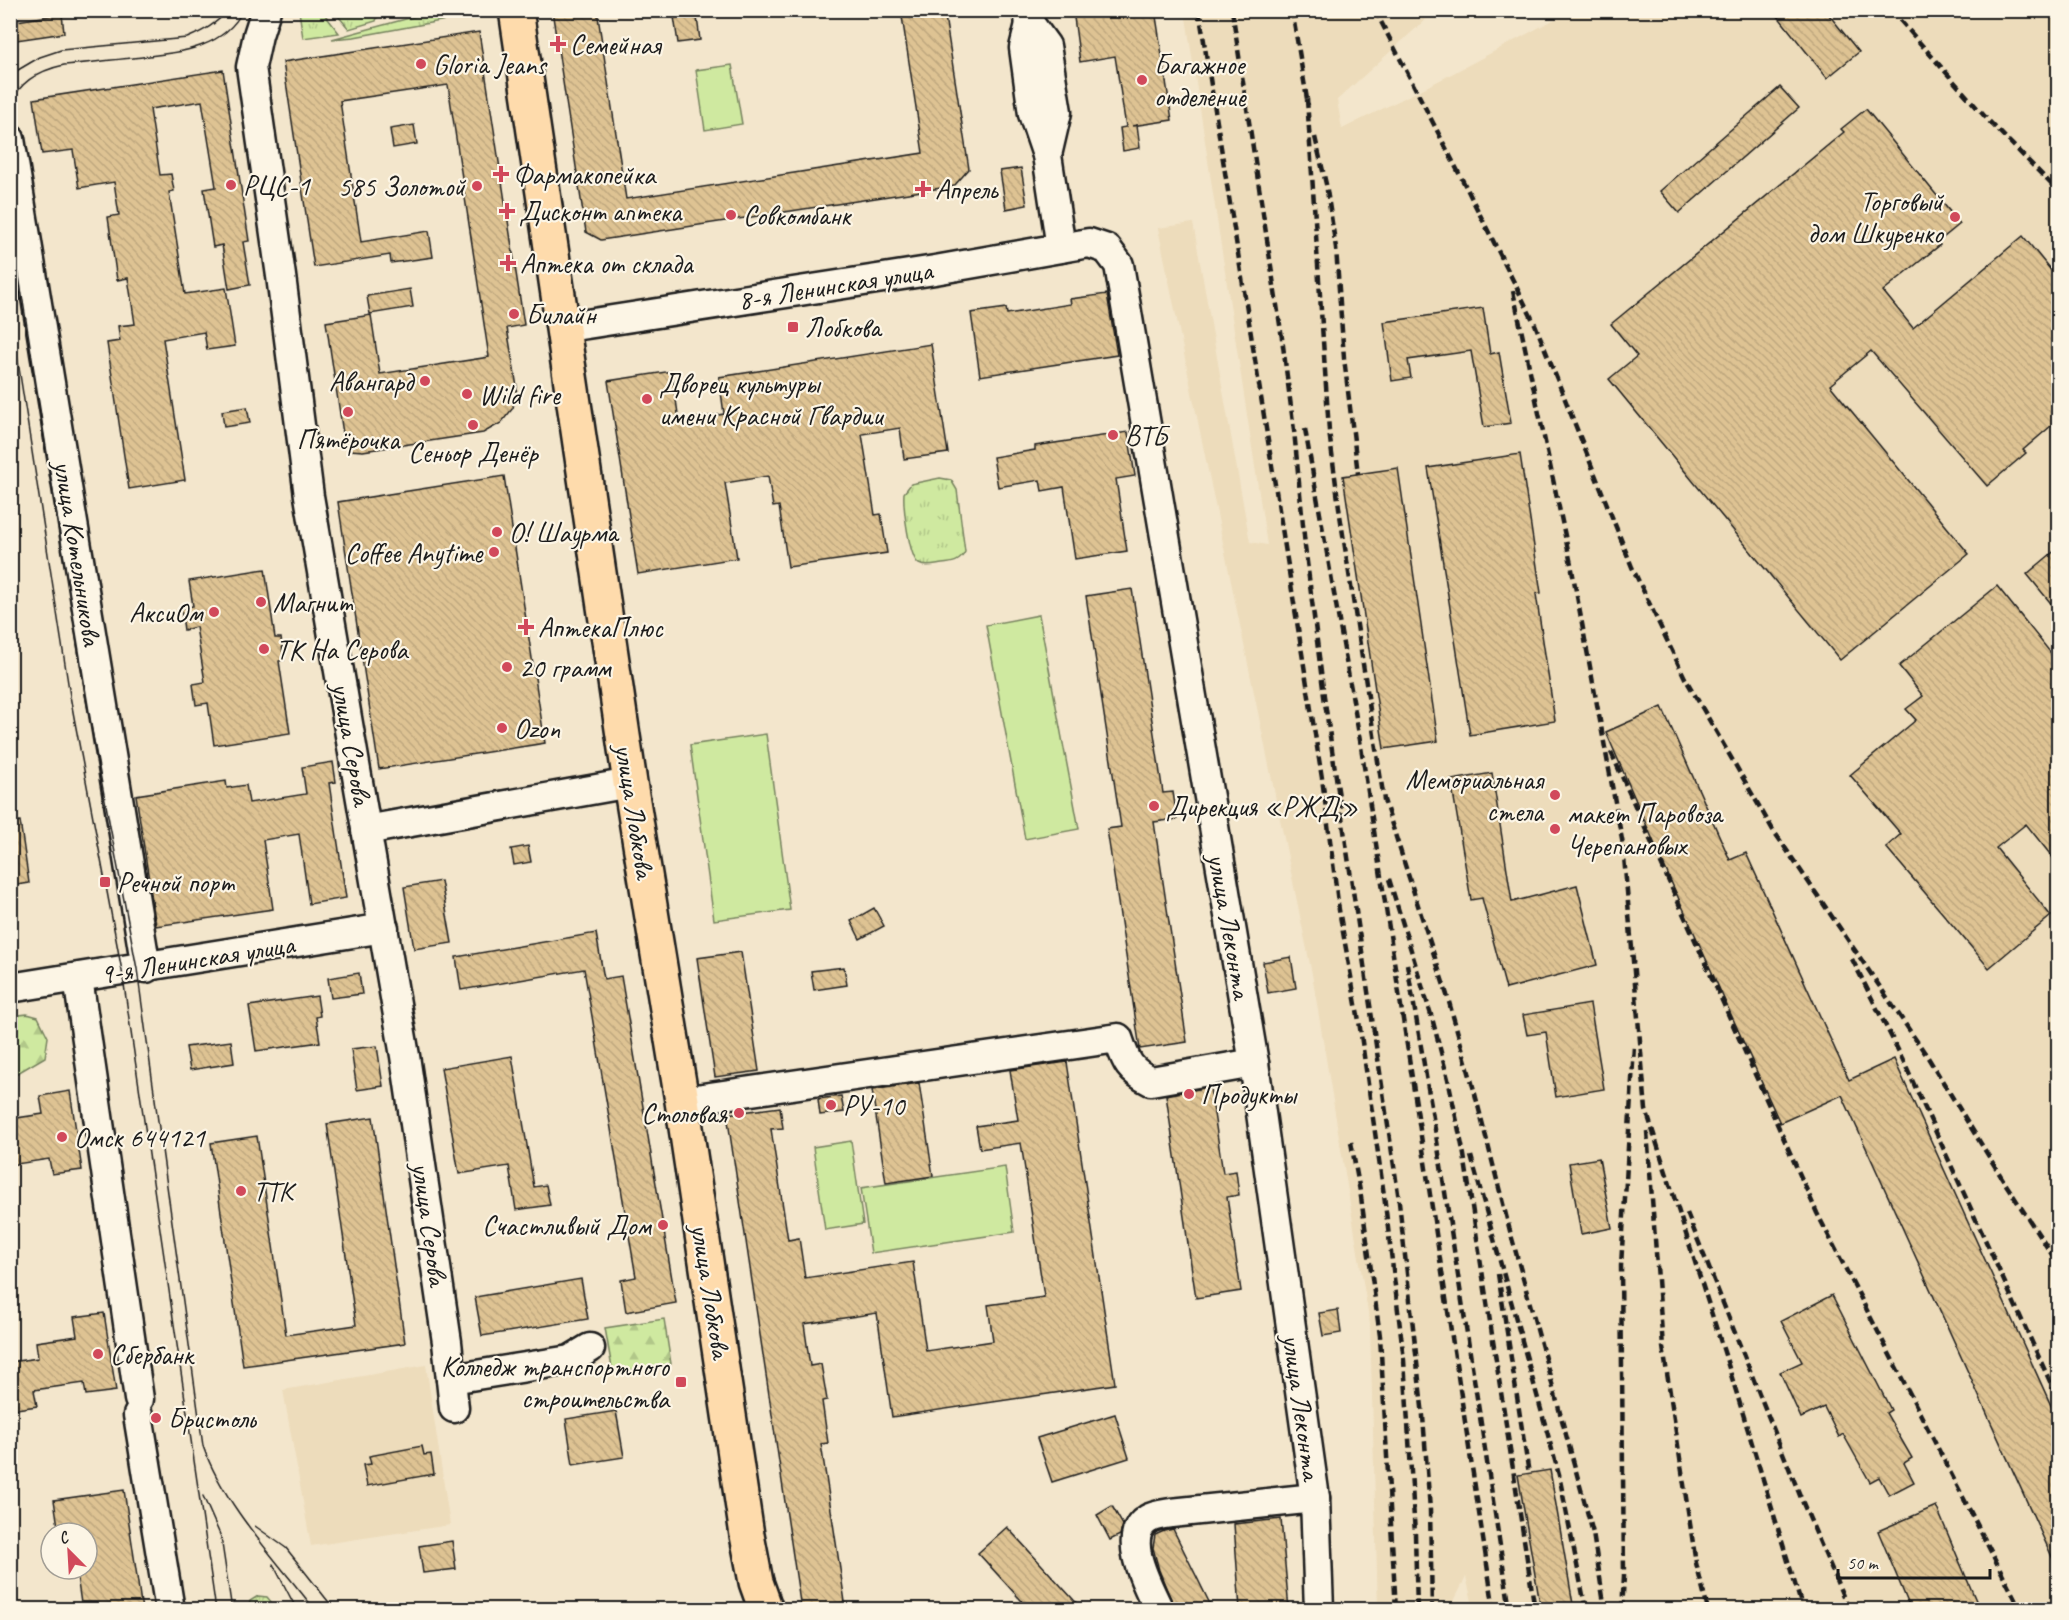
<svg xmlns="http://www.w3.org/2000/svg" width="2069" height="1620" viewBox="0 0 2069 1620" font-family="Caveat,sans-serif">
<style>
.built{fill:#eddcbb}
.grass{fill:url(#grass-tufts);stroke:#76825e;stroke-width:1.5}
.forest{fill:url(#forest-firs);stroke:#76825e;stroke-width:1.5}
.pitch{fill:#cfe9a0;stroke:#76825e;stroke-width:1.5}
.building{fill:url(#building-back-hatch);stroke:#1c1c1c;stroke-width:1.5}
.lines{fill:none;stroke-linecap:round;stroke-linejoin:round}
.minor-casing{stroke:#1c1c1c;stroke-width:33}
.major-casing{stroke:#1c1c1c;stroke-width:38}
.minor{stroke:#fcf5e5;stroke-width:28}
.major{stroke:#fedbac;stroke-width:33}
.tram{stroke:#1c1c1c;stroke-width:1.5}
.rail{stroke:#1c1c1c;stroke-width:4.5;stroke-dasharray:9 4.5;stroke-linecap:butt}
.poi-dot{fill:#d1495b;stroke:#fcf5e5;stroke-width:2}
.labels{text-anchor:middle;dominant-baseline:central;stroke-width:4.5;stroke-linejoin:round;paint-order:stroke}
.poi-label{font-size:28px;fill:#1c1c1c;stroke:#fcf5e5;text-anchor:start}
.street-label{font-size:28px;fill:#1c1c1c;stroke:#fcf5e5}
</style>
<defs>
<pattern id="grass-tufts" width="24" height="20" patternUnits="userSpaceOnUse" patternTransform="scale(1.5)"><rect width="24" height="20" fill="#cfe9a0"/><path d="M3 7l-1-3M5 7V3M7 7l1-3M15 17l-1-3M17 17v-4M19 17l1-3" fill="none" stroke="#b1c789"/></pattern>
<pattern id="forest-firs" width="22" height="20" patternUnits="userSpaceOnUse" patternTransform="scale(1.5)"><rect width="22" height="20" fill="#cfe9a0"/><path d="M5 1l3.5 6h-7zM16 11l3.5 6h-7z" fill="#b1c789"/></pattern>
<pattern id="building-back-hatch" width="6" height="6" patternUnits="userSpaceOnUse" patternTransform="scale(1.5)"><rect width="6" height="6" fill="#dec393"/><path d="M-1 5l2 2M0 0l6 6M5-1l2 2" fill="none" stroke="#bea77e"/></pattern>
</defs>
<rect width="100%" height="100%" fill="#f3e6cc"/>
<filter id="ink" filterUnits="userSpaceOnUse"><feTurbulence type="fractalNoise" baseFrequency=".0167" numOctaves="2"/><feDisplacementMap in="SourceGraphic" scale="12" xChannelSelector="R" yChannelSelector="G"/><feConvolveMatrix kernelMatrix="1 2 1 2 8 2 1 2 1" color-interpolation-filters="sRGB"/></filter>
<g filter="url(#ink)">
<g class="built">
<path d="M1185,11H1435L1337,100L1342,129L1444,78L1570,11H2058V1609H1474L1466,1577L1450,1609H1378L1370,1324L1312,974L1158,228L1193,223L1250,542L1267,545Z"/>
<path d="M426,1365L450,1525L311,1546L283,1390Z"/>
</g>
<g class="grass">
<path d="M299,11H322L339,33L303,38Z"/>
<path d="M334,11H379L376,21L349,29Z"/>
<path d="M424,14L457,18L354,37L332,39Z"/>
<path d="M940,478L951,480L957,490L965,552C960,562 953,563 942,564C935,565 926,568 919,564C909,558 903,506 904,493L911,484Z"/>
<path d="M258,1596L267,1597L277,1609H248L250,1601Z"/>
</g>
<g class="forest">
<path d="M27,1014L38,1017L48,1037L45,1057L16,1074L11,1075V1016Z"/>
<path d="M664,1319L671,1364L627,1371L612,1368L605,1328Z"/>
</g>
<g class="pitch">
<path d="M732,65L742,124L705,130L696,70Z"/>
<path d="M1039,615L1079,829L1025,839L986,625Z"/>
<path d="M766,734L790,910L714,920L690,745Z"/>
<path d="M851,1141L863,1224L825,1230L813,1147Z"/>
<path d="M1005,1167L1014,1232L871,1253L861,1188Z"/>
</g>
<g class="building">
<path d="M552,10H597L626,199L923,153L901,10H944L969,169L954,186L601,240L586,232Z"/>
<path d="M673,10H696L700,40L678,43Z"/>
<path d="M1073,10H1155L1172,120L1132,126L1137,125L1140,148L1123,151L1120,128L1126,127L1115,56L1080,62Z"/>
<path d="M1773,10H1825L1859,52L1827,78Z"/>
<path d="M62,14L64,33L10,41V22Z"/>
<path d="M479,32L524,325L507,328L517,387L513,408L501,423L483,433L363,451L350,450L344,440L326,322L371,315L380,374L489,357L448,85L340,101L361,242L429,231L433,257L391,263L390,255L314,267L283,62Z"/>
<path d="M223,70L249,241L243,242L250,285L229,289L222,245L213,247L204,189L216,187L202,101L150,109L160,175L171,174L174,191L169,192L185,294L226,288L235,346L207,350L204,332L163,339L185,480L129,489L107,343L120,341L118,326L135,324L128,278L117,280L108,217L119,215L114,182L79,188L73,150L42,154L34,99Z"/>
<path d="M1780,87L1799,108L1679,213L1660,191Z"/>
<path d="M1866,109L1960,224L1938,242L1940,245L1883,291L1913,328L2023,236L2058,279V420L2023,450L2026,453L1987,486L1871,351L1830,385L1969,554L1840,660L1609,379L1637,356L1611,324L1844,132L1841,129Z"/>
<path d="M414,125L417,144L393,148L390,129Z"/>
<path d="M1021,168L1027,205L1006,209L1000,171Z"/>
<path d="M410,289L413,307L370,314L367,296Z"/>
<path d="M1107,294L1117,355L980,376L971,313L1006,308L1007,314L1071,304L1070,299Z"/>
<path d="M1483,308L1490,354L1499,352L1511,423L1484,427L1471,351L1408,360L1411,378L1392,381L1384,322Z"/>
<path d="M931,344L948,453L904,459L900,428L862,434L875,515L881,514L887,553L788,567L779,506L773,507L768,476L725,483L737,558L638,574L608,381L672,371L679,421L724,414L719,377Z"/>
<path d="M247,407L250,423L224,427L222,411Z"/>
<path d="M1128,432L1135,476L1116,479L1127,551L1075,559L1064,487L1042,491L1040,480L998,487L993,457L1035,450V446Z"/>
<path d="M1520,454L1541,593L1536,594L1555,721L1470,735L1428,468Z"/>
<path d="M1398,468L1438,741L1384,749L1343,476Z"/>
<path d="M504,476L545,743L379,769L338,502Z"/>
<path d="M2058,548V612L2027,574Z"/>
<path d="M265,569L275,638H281L284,660L279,661L290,733L214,745L208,703L196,705L193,684L205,682L196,627L184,630L181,608L193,606L189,581Z"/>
<path d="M1997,586L2058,662V864L2026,824L1996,848L2051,916L1989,968L1886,847L1901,834L1850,775L1916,720L1906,709L1923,696L1899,666Z"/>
<path d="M1132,589L1163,793L1173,792L1177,819L1154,822L1187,1042L1140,1049L1107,829L1121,827L1086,596Z"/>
<path d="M1662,707L1730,860L1746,853L1849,1080L1894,1059L2058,1421V1570L1842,1095L1780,1123L1673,886L1606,732Z"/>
<path d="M333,762L336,782L329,783L346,898L309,904L299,834L263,840L273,909L156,926L136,795L226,781L227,788L246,785L249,803L306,794L302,767Z"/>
<path d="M1492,773L1512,902L1577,885L1597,965L1506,989L1482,898L1471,900L1451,780Z"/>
<path d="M20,821L29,883L10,886V822Z"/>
<path d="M528,846L531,862L514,865L511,849Z"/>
<path d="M441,881L452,943L414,949L404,887Z"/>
<path d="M874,908L884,926L860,939L851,921Z"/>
<path d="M596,933L604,979L621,976L676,1303L626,1312L621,1280L636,1277L584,969L461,990L456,957Z"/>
<path d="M741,952L759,1071L715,1077L697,958Z"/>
<path d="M1291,957L1296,988L1268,993L1263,962Z"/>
<path d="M844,967L847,985L814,990L811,971Z"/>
<path d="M359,973L362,994L331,998L328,978Z"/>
<path d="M317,996L320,1016L316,1017L320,1042L256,1051L249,1006Z"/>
<path d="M1590,1004L1604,1089L1556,1097L1546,1032L1527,1035L1523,1015Z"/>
<path d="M231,1041L234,1063L190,1070L186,1047Z"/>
<path d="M377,1046L383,1086L357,1090L351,1049Z"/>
<path d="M512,1056L534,1187L546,1185L550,1205L516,1210L509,1166L459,1174L441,1068Z"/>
<path d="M1067,1062L1115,1384L892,1417L877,1313L804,1324L810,1366L821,1364L827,1400L822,1401L828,1443L821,1444L845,1602L801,1609L727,1114L780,1107L783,1128L771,1129L788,1240L799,1238L805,1278L913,1262L926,1351L993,1341L988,1305L1044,1297L1021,1143L980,1149L976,1126L1018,1120L1010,1070Z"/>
<path d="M919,1083L933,1176L886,1183L872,1090Z"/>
<path d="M1210,1087L1223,1173L1236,1171L1239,1195L1227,1197L1241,1291L1196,1298L1166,1095Z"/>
<path d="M70,1091L82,1170L52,1174L49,1159L10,1165V1119L43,1114L40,1096Z"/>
<path d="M841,1096L844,1112L820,1115L818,1099Z"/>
<path d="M373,1117L405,1343L243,1366L211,1143L257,1136L286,1335L356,1325L327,1124Z"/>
<path d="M1599,1158L1612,1228L1581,1234L1569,1163Z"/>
<path d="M581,1279L588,1319L482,1336L475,1297Z"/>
<path d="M1832,1295L1891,1410L1886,1413L1912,1458L1904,1463L1914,1482L1889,1495L1879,1477L1870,1482L1843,1434L1839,1437L1824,1407L1801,1418L1780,1372L1802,1362L1781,1321Z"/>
<path d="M1338,1310L1341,1333L1323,1336L1319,1313Z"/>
<path d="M104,1313L116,1391L86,1395L84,1383L34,1390L37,1406L10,1410V1362L38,1358L36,1342L77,1336L74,1317Z"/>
<path d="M616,1411L624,1457L573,1465L566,1419Z"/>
<path d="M1115,1414L1129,1458L1052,1482L1037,1438Z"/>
<path d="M422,1446L424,1455L431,1454L434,1474L367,1486L363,1465L371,1464L369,1456Z"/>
<path d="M1550,1470L1574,1610H1541L1518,1475Z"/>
<path d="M124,1490L142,1610H82L76,1569H87V1533H59L54,1500Z"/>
<path d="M1112,1506L1123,1525L1120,1535L1110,1540L1097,1515Z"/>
<path d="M1936,1506L1980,1610H1911L1878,1531Z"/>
<path d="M1281,1519L1289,1610H1240L1234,1524Z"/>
<path d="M1007,1527L1083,1610H1030L978,1553Z"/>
<path d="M1173,1529L1213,1610H1175L1159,1570L1153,1548L1155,1535L1164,1531Z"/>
<path d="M452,1541L456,1569L423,1573L419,1546Z"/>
</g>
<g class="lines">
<g class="minor-casing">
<g id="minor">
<path d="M266,10L258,35L251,67L281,276L309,496L405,1056L447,1342L454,1408"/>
<path d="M1028,10L1030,24L1046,46L1057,112L1047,155L1061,248"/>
<path d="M1030,24L1024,48L1033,114L1047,155"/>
<path d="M10,139L146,968"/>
<path d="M561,328L935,270L1089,243L1107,249L1119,265L1254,1063L1315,1498L1319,1610"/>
<path d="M366,830L630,783"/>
<path d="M78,978L139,1399"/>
<path d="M10,988L384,928"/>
<path d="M682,1101L1118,1038C1126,1061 1128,1070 1151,1081L1254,1063"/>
<path d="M451,1379L570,1360L590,1348"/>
<path d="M138,1415L170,1610"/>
<path d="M1159,1610C1149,1588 1119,1536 1148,1519C1154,1515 1164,1514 1171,1513L1315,1498"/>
</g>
</g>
<g class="major-casing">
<path id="major" d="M516,10L630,783L682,1101L747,1535L756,1582L766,1610"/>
</g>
<use href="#minor" class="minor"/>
<use href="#major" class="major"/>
<g class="tram">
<path d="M10,79L18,70L40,57L61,50L187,38C204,31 216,24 228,10"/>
<path d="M10,105C19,81 41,70 64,65C87,63 110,60 133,58C173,53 223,51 243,10"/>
<path d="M10,219L85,694L137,969L203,1446C223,1504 277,1561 315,1610"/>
<path d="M10,310L70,696L122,971L216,1610"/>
<path d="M203,1496L221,1537L232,1610"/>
<path d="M255,1526L286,1548L335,1610"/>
<path d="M273,1564L297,1610"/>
</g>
<g class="rail">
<path d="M1199,10L1322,778L1339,910L1359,1021L1384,1195L1404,1360L1415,1534L1417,1610"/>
<path d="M1232,10L1282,338L1294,430L1305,546L1324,696L1398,1193L1423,1416L1430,1510L1432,1610"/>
<path d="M1292,10L1308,105"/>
<path d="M1375,10L1465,185L1535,324L1632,567L1685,678L1773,830L1927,1056L2007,1186L2058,1264"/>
<path d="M1891,10L1987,119L2058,191"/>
<path d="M1307,99L1329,431L1340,515L1384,800L1447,995L1474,1090L1510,1231L1593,1533L1605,1610"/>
<path d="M1315,137L1326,184L1336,248L1344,358L1358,474"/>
<path d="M1513,291L1571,564L1623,845L1646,1110L1725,1355L1803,1610"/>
<path d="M1305,429L1360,740L1494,1610"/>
<path d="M1611,752L1817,1213L2021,1610"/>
<path d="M1389,879L1432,1018L1448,1079L1464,1155L1535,1610"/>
<path d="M1852,959L1902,1058L2058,1399"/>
<path d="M1407,964L1438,1147L1510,1610"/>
<path d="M1647,1131L1663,1347L1696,1563L1708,1610"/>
<path d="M1351,1142L1361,1197L1380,1336L1396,1610"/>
<path d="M1471,1156L1559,1475L1586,1610"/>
<path d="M1687,1213L1803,1503L1849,1610"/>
<path d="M1498,1274L1529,1474"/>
<path d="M1622,1610L1624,1576L1621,1266L1634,1046"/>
</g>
</g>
</g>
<g class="poi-dot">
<path d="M555 35h6v6h6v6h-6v6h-6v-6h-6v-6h6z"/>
<circle cx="421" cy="64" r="6"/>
<circle cx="1142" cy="80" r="6"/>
<path d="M498 165h6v6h6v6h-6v6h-6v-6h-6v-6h6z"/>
<circle cx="231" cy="185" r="6"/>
<circle cx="477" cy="186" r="6"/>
<path d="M920 180h6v6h6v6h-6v6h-6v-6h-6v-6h6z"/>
<path d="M504 202h6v6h6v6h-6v6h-6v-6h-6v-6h6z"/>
<circle cx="731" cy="215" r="6"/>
<circle cx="1955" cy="217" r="6"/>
<path d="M505 254h6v6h6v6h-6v6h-6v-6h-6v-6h6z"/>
<circle cx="514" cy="314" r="6"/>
<rect x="787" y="321" width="12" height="12" rx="3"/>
<circle cx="425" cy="381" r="6"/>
<circle cx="467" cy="394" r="6"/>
<circle cx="647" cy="399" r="6"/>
<circle cx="348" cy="412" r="6"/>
<circle cx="473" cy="425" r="6"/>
<circle cx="1113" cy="435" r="6"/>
<circle cx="497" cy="532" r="6"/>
<circle cx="494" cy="552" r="6"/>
<circle cx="261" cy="602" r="6"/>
<circle cx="214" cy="612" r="6"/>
<path d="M523 618h6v6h6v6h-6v6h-6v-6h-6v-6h6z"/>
<circle cx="264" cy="649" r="6"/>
<circle cx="507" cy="667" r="6"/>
<circle cx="502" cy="728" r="6"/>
<circle cx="1555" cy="795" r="6"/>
<circle cx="1154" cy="806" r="6"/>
<circle cx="1555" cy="829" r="6"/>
<rect x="99" y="876" width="12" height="12" rx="3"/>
<circle cx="1189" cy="1094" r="6"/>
<circle cx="831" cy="1105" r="6"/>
<circle cx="739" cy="1113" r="6"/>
<circle cx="62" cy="1137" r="6"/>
<circle cx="241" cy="1191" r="6"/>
<circle cx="663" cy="1225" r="6"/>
<circle cx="98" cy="1354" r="6"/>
<rect x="675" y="1376" width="12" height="12" rx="3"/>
<circle cx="156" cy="1418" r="6"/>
</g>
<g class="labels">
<g class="poi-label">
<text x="570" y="44">Семейная</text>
<text x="433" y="64">Gloria Jeans</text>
<text x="1154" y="64">Багажное<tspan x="1154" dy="32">отделение</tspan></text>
<text x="513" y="174">Фармакопейка</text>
<text x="243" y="185">РЦС-1</text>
<text x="465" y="186" text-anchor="end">585 Золотой</text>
<text x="935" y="189">Апрель</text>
<text x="1943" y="201" text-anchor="end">Торговый<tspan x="1943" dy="32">дом Шкуренко</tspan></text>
<text x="519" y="211">Дисконт аптека</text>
<text x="743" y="215">Совкомбанк</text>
<text x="520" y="263">Аптека от склада</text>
<text x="526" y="314">Билайн</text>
<text x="805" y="327">Лобкова</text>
<text x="413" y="381" text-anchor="end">Авангард</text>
<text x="659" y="383">Дворец культуры<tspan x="659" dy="32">имени Красной Гвардии</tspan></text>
<text x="479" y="394">Wild fire</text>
<text x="1125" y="435">ВТБ</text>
<text x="348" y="439" text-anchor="middle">Пятёрочка</text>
<text x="473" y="452" text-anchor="middle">Сеньор Денёр</text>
<text x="509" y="532">О! Шаурма</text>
<text x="482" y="552" text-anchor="end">Coffee Anytime</text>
<text x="273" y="602">Магнит</text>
<text x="202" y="612" text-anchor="end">АксиОм</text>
<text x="538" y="627">АптекаПлюс</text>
<text x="276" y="649">ТК На Серова</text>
<text x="519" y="667">20 грамм</text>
<text x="514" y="728">Ozon</text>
<text x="1543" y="779" text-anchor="end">Мемориальная<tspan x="1543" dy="32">стела</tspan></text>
<text x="1166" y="806">Дирекция «РЖД»</text>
<text x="1567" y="813">макет Паровоза<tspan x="1567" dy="32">Черепановых</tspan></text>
<text x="117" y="882">Речной порт</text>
<text x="1201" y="1094">Продукты</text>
<text x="843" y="1105">РУ-10</text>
<text x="727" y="1113" text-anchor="end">Столовая</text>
<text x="74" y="1137">Омск 644121</text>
<text x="253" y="1191">ТТК</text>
<text x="651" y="1225" text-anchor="end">Счастливый Дом</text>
<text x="110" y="1354">Сбербанк</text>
<text x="669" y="1366" text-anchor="end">Колледж транспортного<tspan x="669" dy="32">строительства</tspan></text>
<text x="168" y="1418">Бристоль</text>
</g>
<g class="street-label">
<text transform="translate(835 285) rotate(-9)">8-я Ленинская улица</text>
<text transform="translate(78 553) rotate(81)">улица Котельникова</text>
<text transform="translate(352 744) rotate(80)">улица Серова</text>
<text transform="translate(635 811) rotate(81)">улица Лобкова</text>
<text transform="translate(1230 926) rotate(80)">улица Леконта</text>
<text transform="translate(197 959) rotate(-9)">9-я Ленинская улица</text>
<text transform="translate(430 1224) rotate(82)">улица Серова</text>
<text transform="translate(711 1291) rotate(81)">улица Лобкова</text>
<text transform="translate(1302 1407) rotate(82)">улица Леконта</text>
</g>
</g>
<rect width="2069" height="1620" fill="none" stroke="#fcf5e5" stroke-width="36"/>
<rect x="18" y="18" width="2033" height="1584" fill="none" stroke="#1c1c1c" stroke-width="2" filter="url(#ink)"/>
<g transform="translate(69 1551) rotate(336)"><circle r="28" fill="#fcf5e5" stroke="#a29e95" stroke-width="1.5"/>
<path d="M0-4.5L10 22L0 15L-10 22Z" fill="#d1495b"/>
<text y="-9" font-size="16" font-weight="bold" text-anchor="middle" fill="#1c1c1c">С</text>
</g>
<path d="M1838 1569v9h152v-9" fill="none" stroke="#1c1c1c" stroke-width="3"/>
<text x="1847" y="1569" font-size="18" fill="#1c1c1c" stroke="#fcf5e5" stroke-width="4.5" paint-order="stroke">50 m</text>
</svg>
